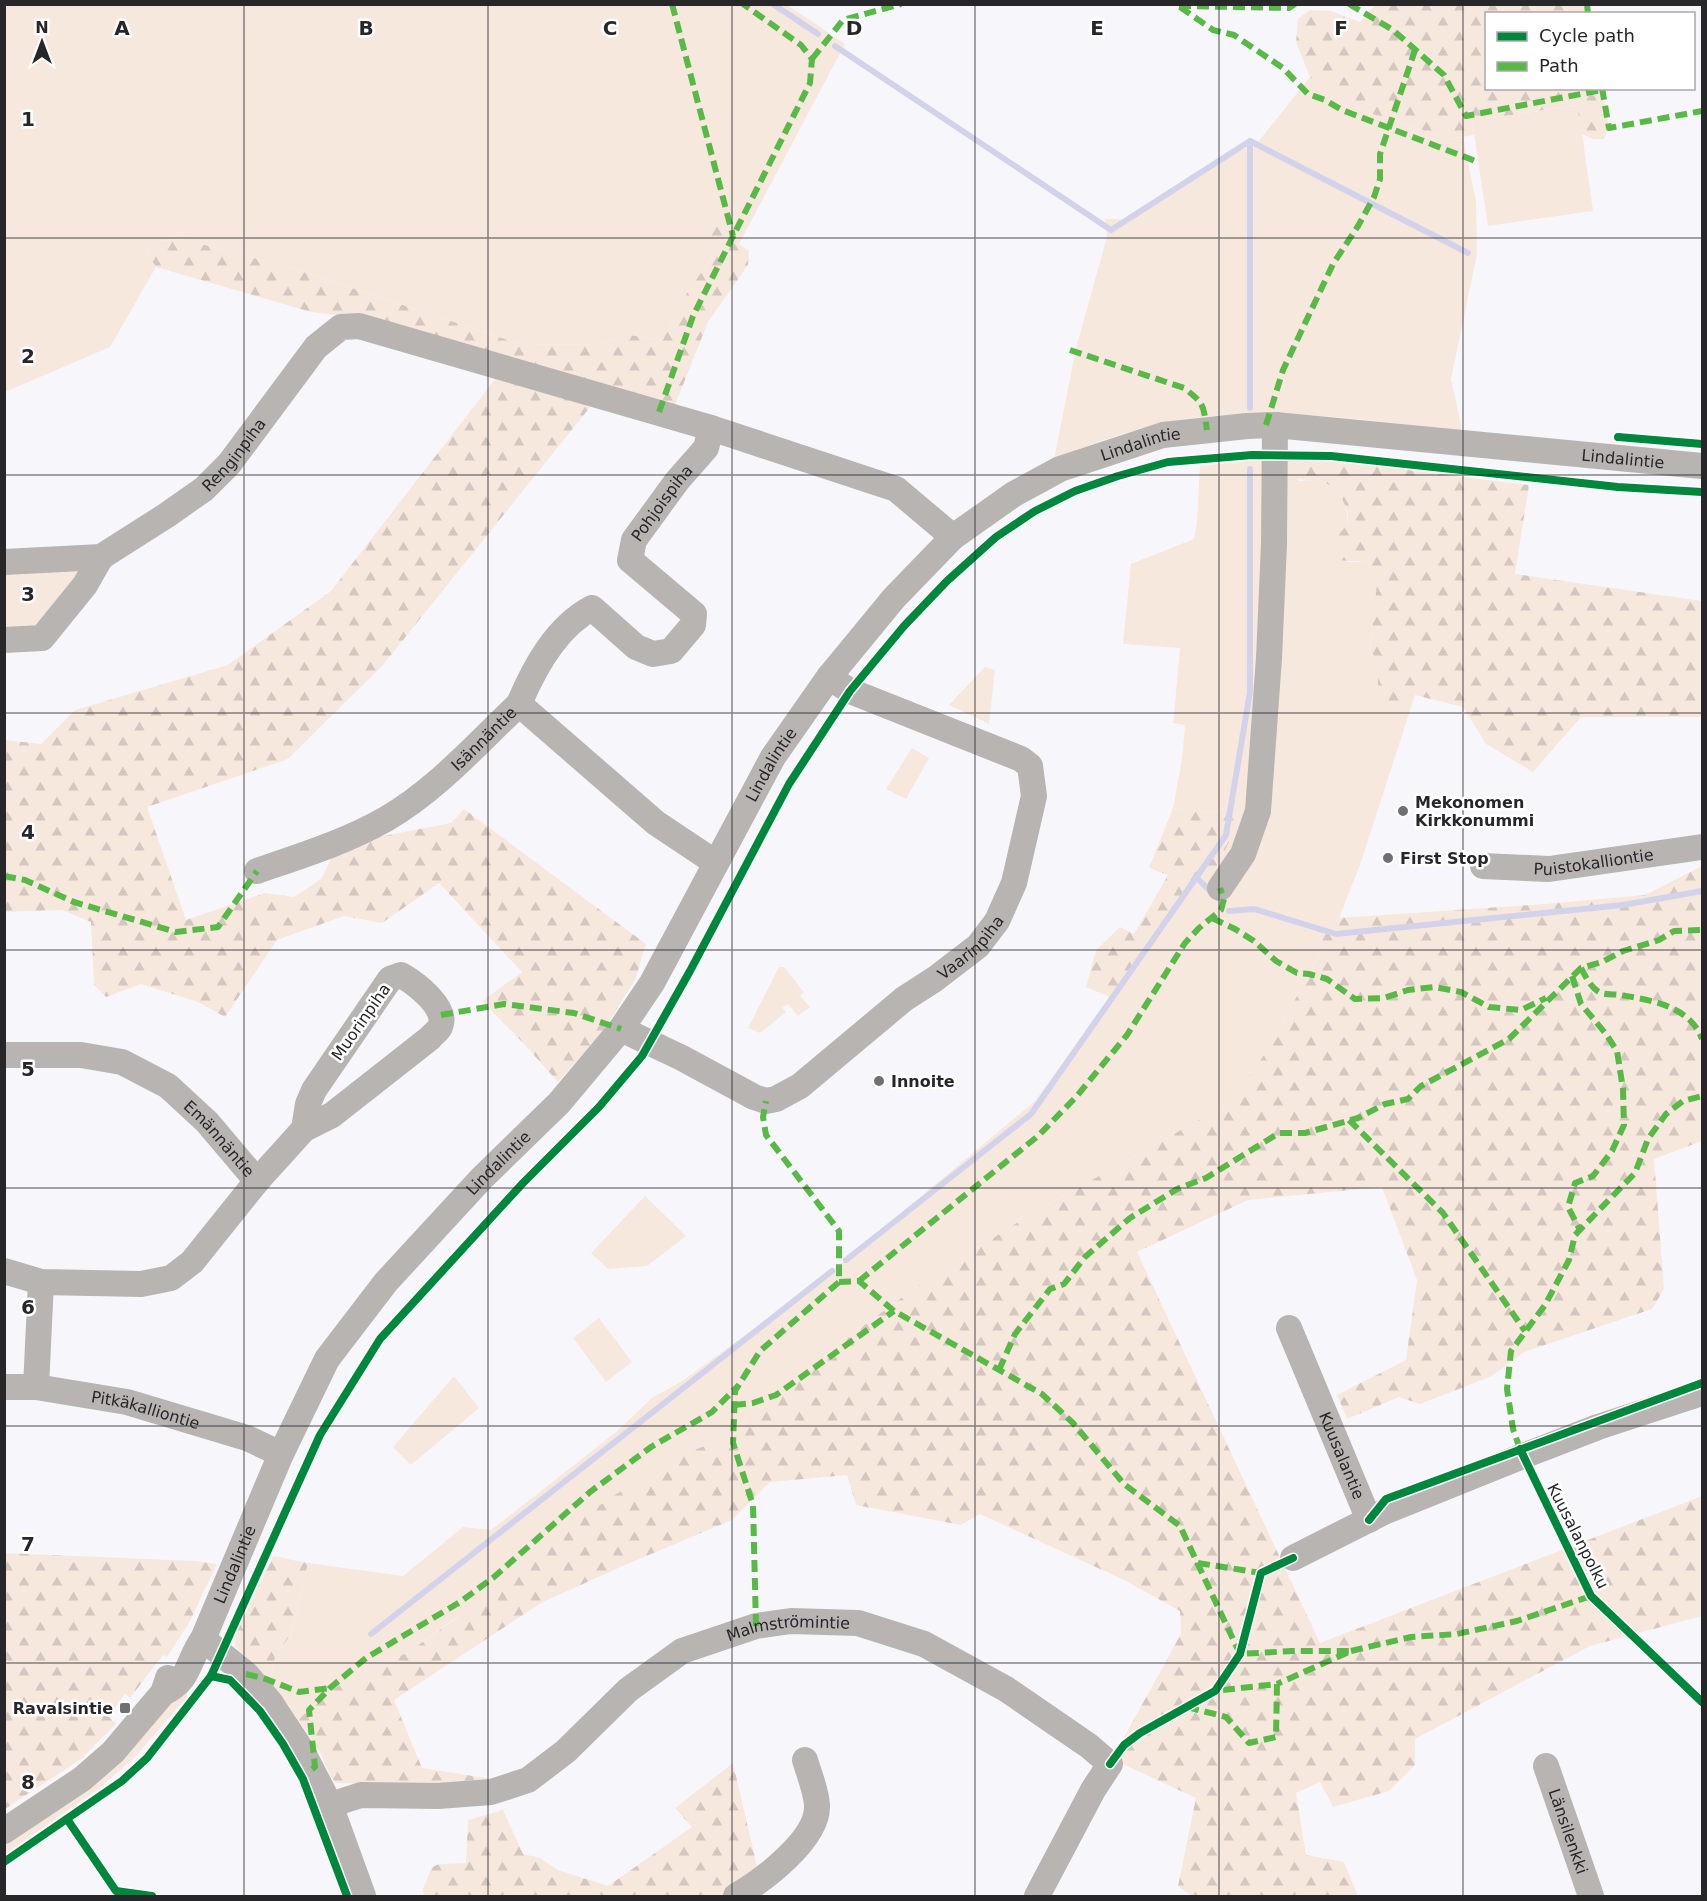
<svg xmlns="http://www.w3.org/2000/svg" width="1707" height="1901" viewBox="0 0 1707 1901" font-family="'DejaVu Sans',sans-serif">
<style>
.green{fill:#f7e8de}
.forest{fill:url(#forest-firs)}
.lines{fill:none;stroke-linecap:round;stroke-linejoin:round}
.stream{stroke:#d2d3ea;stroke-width:6}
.minor{stroke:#b7b4b2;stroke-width:26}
.quiet{stroke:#58b947;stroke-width:6;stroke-dasharray:12 6;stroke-linecap:butt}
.cycleway-casing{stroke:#fff;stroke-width:11}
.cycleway{stroke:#00873e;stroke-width:8}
.grid{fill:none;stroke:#27272a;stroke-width:1.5;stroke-opacity:0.55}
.poi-dot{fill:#707073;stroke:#fff;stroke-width:2}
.labels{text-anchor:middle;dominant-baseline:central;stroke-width:5;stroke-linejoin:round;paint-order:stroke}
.street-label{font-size:16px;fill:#27272a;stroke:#fff}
.poi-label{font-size:16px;font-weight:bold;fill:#27272a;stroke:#fff;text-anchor:start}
.grid-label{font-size:20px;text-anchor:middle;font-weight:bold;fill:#27272a;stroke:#fff;stroke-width:5;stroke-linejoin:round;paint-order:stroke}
</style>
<defs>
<pattern id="forest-firs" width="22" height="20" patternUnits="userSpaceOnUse" patternTransform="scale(1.5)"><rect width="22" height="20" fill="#f7e8de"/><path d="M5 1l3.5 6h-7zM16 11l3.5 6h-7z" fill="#d4c7bf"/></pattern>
</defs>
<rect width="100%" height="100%" fill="#f7f7fb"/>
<g class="green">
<path d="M786,4L845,44L739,244L725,240V227L705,244L712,257L687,293L663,340L629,335L598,344L523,345L295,269L182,239L158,241L147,252L156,267L110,347L5,392V5Z"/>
<path d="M1310,77L1342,104L1449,139L1463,137L1476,201L1477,254L1451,379L1461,425V431C1372,421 1283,407 1193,418C1145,424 1099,441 1054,459L1076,348L1107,237L1105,219H1124L1237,150L1254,147Z"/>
<path d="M1578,105L1593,211L1488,226L1472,121Z"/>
<path d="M1250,461H1278L1299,481C1306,481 1317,479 1323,482C1341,490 1349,508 1347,526L1341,530L1348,562H1366L1379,574L1370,647L1378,664V696L1415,695L1360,865L1339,918L1318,924L1319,935L1323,942L1317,959L1269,1048L1243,1084L1215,1111L1026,1217L912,1290L839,1344L780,1396L759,1404L751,1410L739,1432L682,1455L407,1653L376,1666L332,1689L298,1720L287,1703L270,1684L275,1657L291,1634L308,1563L403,1576L463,1527L491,1530L615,1433L653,1397L681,1382L822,1279L1035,1101L1127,973L1168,925L1208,886L1237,825L1232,785L1226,807L1215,813L1173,808L1182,759L1185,725L1173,723L1180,648L1123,644L1131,564L1194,539L1197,520L1200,466Z"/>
<path d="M4,568L81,569L51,615L47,611L42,618L48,623L5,634Z"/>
<path d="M985,667L995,670L989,724L949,705Z"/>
<path d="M912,748L929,758L906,799L886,789Z"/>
<path d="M779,967H784L804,992L800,996L810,1007L798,1016L788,1004L782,1008L786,1012L760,1033L748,1028Z"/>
<path d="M645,1196L686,1236L647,1266L608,1269L591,1253Z"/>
<path d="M599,1318L632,1362L606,1382L573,1338Z"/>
<path d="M454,1376L479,1408L411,1465L393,1447Z"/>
<path d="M187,1688V1697L134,1758L97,1790L5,1854V1839L172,1696Z"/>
</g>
<g class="forest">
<path d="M1375,5H1586L1588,13L1486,14V88L1602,89L1609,128L1604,139H1593L1582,134L1577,105L1472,121L1474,135L1449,139L1342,104L1310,77L1296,42L1298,19L1310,10L1331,11L1360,22Z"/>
<path d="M712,224L725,226V240L739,244L749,251L748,265L708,322L673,410L361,318L311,312L156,267L147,252L158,241L182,239L295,269L523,345L598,344L629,335L663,340L687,293L712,257L705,244L706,233Z"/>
<path d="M496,378L591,406L383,665L288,759L147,807L186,920L265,893L294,897L321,879L334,853L357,841L451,823L464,809L646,944L635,980L603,1031L558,1082L525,1045L482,1001L522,972L439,883L382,923L344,916L277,940L225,1017L198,1002L141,984L106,997L94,985L91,922L62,910L5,912V740L41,744L75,710L228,665L331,591Z"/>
<path d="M1327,460L1529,485L1515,574L1702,601V717H1581L1533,772L1486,744L1463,707L1415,695L1403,703L1381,701L1378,696V664L1370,648L1378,574L1366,562L1337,560L1334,552L1335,538C1339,533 1345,528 1347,524C1352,508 1335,483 1319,481C1307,479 1294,480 1282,477L1278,461Z"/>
<path d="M1244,782L1237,825L1208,886L1168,925L1127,973L1110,997L1086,987L1096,950L1120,927L1134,934L1168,875L1149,868L1173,808L1216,813L1226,807L1232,785Z"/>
<path d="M1702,866V1141L1654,1159L1664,1289L1652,1309L1524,1352L1492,1376L1420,1404L1399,1397L1347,1419L1337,1395L1406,1360L1417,1280L1382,1187L1248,1200L1137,1252L1320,1643L1702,1496V1616L1590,1646L1415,1739V1765L1389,1791L1333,1807L1320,1782L1296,1793L1306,1855L1344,1862L1358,1896H1192L1178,1886L1196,1798L1118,1762L1123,1739L1181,1634L1180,1611L1124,1580L980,1514L961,1525L856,1505L847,1475L770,1482L732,1520L625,1565L541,1603L394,1700L422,1768L492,1779L408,1786L336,1783L331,1777L319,1750L298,1720L332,1689L376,1666L407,1653L455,1619L562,1531L615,1495L682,1455L739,1432L751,1410L759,1404L780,1396L839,1344L912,1290L1026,1217L1215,1111L1243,1084L1269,1048L1317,959L1323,942L1315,929L1318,924L1339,918L1545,904L1645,895Z"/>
<path d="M5,1553L195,1561L217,1564L189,1623L167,1657L163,1655L130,1698L125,1694L108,1716L116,1724L81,1759L5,1809Z"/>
<path d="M273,1556L308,1563L291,1634L275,1657L270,1684L254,1664L235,1647L234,1638Z"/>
<path d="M733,1763L759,1875L748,1896H424L423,1889L432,1867L439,1864L466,1863L468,1820L503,1810L523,1854L540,1858L558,1870L608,1886L692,1827L675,1808Z"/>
</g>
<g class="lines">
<g class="stream">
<path d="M773,4L818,34"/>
<path d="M835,46L1111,230L1250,141V408"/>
<path d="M1250,141L1468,253"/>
<path d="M1196,877L1213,894"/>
<path d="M1229,911L1254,909L1336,934L1623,905L1702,891"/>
<path d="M846,1260L1031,1114L1226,835L1250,692V469"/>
<path d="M371,1634L832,1271"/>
</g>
<g class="minor">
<path id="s1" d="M4,562L101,557L167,515L204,489L229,464L316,347L341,327L359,326L711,428L896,489L953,537"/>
<path d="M4,640L42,638L85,585L101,557"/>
<path id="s2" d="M519,704C534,668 556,627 592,608L636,647L653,654L671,651L693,625L694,614L630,560L634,540L677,481L706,448L711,428"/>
<path id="s3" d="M1483,866L1549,869L1702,847"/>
<path id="s4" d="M257,871C300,856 346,842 386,819C436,790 477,744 519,704L656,823L716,863"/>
<path d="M1220,888L1243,854L1258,811L1269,658L1274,544L1275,425"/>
<path id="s5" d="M621,1029L682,1058L754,1097L766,1101L776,1099L800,1086L904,999L935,979L978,946L997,921L1014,883L1034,796L1030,766L1021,759L850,691L829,677"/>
<path id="s6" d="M4,1055H81L122,1062L168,1086L207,1122L257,1181L192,1262L171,1278L141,1284L41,1282L4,1271"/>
<path d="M257,1181L304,1129L332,1115L430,1038C432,1035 438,1031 440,1027C449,1008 415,983 401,975L390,979L314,1090L308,1104L304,1129"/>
<path id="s7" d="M1289,1328L1369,1520"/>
<path id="s8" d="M4,1387H36L127,1402L247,1438L281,1454"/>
<path d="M36,1387L41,1282"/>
<path d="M1293,1558L1384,1512L1523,1456L1598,1427L1702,1393"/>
<path d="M203,1639L246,1674L270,1702L301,1749L330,1805L363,1896"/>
<path id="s9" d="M163,1693C191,1680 187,1661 203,1639L281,1454L327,1359L386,1282L481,1179L559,1103L621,1029L652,983L773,757L829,677L894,598L953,537L1014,494L1060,469L1163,435L1247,426L1275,425L1702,466"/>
<path id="s10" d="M1546,1766L1591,1896"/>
<path id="s11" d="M330,1805L361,1795L438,1796L491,1792L528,1780L566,1751L628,1690L682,1651L756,1626L791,1621L858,1623L924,1644L1006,1689L1089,1746L1110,1764L1093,1790L1037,1896"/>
<path d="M4,1831L82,1779L113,1752L163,1693L168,1678"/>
<path d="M736,1896C762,1881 819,1839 817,1805C816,1790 809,1774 805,1760"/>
</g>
<g class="quiet">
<path d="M672,4L733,236"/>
<path d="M1349,4L1393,30L1444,75L1466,116L1602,90"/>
<path d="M1587,4L1588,14"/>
<path d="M1179,6L1289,8L1295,4"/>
<path d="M1180,7L1213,30L1234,35L1283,68L1308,94L1325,100L1342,110L1478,162"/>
<path d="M812,59L843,20L901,4"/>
<path d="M1602,88L1609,128L1702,111"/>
<path d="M1070,350L1184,388C1205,404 1203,405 1207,430"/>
<path d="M659,412L693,316L810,83L812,59L801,45L743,4"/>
<path d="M1266,425L1283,370L1333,264L1358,226L1374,197L1380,179V154L1415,50"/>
<path d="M4,876L25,880L74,902L176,932L218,927L257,871"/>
<path d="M1212,918L1235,929L1254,941L1276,961L1297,973L1309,974L1327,979L1355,999L1384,998L1408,990L1434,987L1461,992L1489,1007L1521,1010L1546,998"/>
<path d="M1581,968C1586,977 1591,989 1601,993C1607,995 1614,994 1620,995C1651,1000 1690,1006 1702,1039"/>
<path d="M1572,976L1581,1004L1606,1034L1617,1051L1623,1089L1624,1125L1612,1151L1593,1176L1575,1183L1568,1207L1580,1230"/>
<path d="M441,1015L504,1004L574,1013L621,1029"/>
<path d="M1349,1120L1443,1213L1525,1331"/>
<path d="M859,1281L1038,1136L1076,1097L1127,1035L1185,943L1199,928L1221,910L1224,899L1220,888"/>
<path d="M839,1282L859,1281L894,1311L1042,1394L1073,1423L1124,1484L1180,1526L1240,1654L1292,1651H1351L1277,1684"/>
<path d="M999,1370L1015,1334L1050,1289L1064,1284L1085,1257L1130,1218L1177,1189L1206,1178L1279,1133H1305L1358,1118L1385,1104L1408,1099L1421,1086L1509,1039L1581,968L1602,962L1623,951L1659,940L1674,931L1702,930"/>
<path d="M734,1405L753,1403L776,1395L894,1311"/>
<path d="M1520,1449L1513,1429L1507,1389L1511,1351L1545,1305L1569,1260L1575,1235L1635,1173L1648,1139L1666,1114L1683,1101L1702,1096"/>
<path d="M1198,1563L1261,1573"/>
<path d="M756,1626L753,1505L733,1443L735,1391L760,1351L839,1282V1231L766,1135L763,1117L766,1101"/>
<path d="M1351,1651L1411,1637L1457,1634L1517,1621L1591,1596"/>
<path d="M246,1674L266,1679L299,1692L330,1688"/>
<path d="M1187,1707L1226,1717L1249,1743L1276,1737L1277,1684L1215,1691"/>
<path d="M312,1769L315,1767L309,1710L330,1688L366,1658L460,1602L494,1577L590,1492L651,1447L712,1412L738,1386"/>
</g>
<g class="cycleway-casing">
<g id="cycleway">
<path d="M1618,437L1702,444"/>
<path d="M1520,1449L1591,1596L1702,1702"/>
<path d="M1369,1520L1386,1499L1702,1383"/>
<path d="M211,1676L230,1680L260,1711L283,1744L303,1779L347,1896"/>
<path d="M1110,1764L1124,1745L1140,1733L1215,1691L1240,1654L1261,1573L1293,1558"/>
<path d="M67,1819L116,1891L152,1896"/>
<path d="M4,1862L122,1781L147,1758L211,1676L320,1435L380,1339L523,1183L599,1107L642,1056L690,971L789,784L850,691L904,626L947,581L996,537L1035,511L1075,491L1118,476L1168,462L1252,455L1331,456L1618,487L1702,492"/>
</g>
</g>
<use href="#cycleway" class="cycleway"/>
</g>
<path class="grid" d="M244,4V1896M488,4V1896M732,4V1896M975,4V1896M1219,4V1896M1463,4V1896M4,238H1702M4,475H1702M4,713H1702M4,950H1702M4,1188H1702M4,1426H1702M4,1663H1702"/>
<g class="poi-dot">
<circle cx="1403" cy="811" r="6"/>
<circle cx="1388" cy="858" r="6"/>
<circle cx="879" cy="1081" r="6"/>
<rect x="119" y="1702" width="12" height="12" rx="3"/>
</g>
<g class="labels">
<g class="street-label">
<text stroke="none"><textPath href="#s9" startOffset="1626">Lindalintie</textPath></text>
<text stroke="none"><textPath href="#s1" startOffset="266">Renginpiha</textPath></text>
<text stroke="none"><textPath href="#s9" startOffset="2112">Lindalintie</textPath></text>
<text stroke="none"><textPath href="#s2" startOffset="414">Pohjoispiha</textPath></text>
<text stroke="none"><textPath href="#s4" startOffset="266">Isännäntie</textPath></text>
<text stroke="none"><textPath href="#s9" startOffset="1122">Lindalintie</textPath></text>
<text stroke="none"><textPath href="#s3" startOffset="111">Puistokalliontie</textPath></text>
<text stroke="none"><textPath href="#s5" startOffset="420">Vaarinpiha</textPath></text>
<text transform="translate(361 1022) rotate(-55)">Muorinpiha</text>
<text stroke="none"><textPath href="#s6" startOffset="244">Emännäntie</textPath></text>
<text stroke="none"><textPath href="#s9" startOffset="636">Lindalintie</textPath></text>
<text stroke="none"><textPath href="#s8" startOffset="144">Pitkäkalliontie</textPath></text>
<text stroke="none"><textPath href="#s7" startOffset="138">Kuusalantie</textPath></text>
<text transform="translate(1578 1536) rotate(63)">Kuusalanpolku</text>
<text stroke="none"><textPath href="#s9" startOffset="150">Lindalintie</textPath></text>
<text stroke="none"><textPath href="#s11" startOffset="513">Malmströmintie</textPath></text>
<text stroke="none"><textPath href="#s10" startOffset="69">Länsilenkki</textPath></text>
</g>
<g class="poi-label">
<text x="1415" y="802">Mekonomen<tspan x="1415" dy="18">Kirkkonummi</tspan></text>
<text x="1400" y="858">First Stop</text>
<text x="891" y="1081">Innoite</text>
<text x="113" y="1708" text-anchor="end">Ravalsintie</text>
</g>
</g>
<g class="grid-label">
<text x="122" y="35">A</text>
<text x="366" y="35">B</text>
<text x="610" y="35">C</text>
<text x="854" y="35">D</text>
<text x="1097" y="35">E</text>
<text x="1341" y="35">F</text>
<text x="28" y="126">1</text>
<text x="28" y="363">2</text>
<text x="28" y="601">3</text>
<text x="28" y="839">4</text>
<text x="28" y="1076">5</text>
<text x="28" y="1314">6</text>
<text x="28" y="1551">7</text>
<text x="28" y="1789">8</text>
</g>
<rect width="1707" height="1901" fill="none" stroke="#27272a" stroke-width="12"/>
<rect x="1485" y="12" width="210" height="78" fill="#ffffff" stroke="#a9a9aa" stroke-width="1.5"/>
<rect x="1497" y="32" width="30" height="9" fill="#00873e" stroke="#a9a9aa" stroke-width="1.5"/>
<text x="1539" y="42" font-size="18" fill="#27272a">Cycle path</text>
<rect x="1497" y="62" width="30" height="9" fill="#58b947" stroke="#a9a9aa" stroke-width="1.5"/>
<text x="1539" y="72" font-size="18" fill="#27272a">Path</text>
<g transform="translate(42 42)" stroke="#ffffff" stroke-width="4.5" paint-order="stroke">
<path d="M0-4.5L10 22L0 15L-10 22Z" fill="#27272a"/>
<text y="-9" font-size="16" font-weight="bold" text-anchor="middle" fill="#27272a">N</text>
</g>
</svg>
